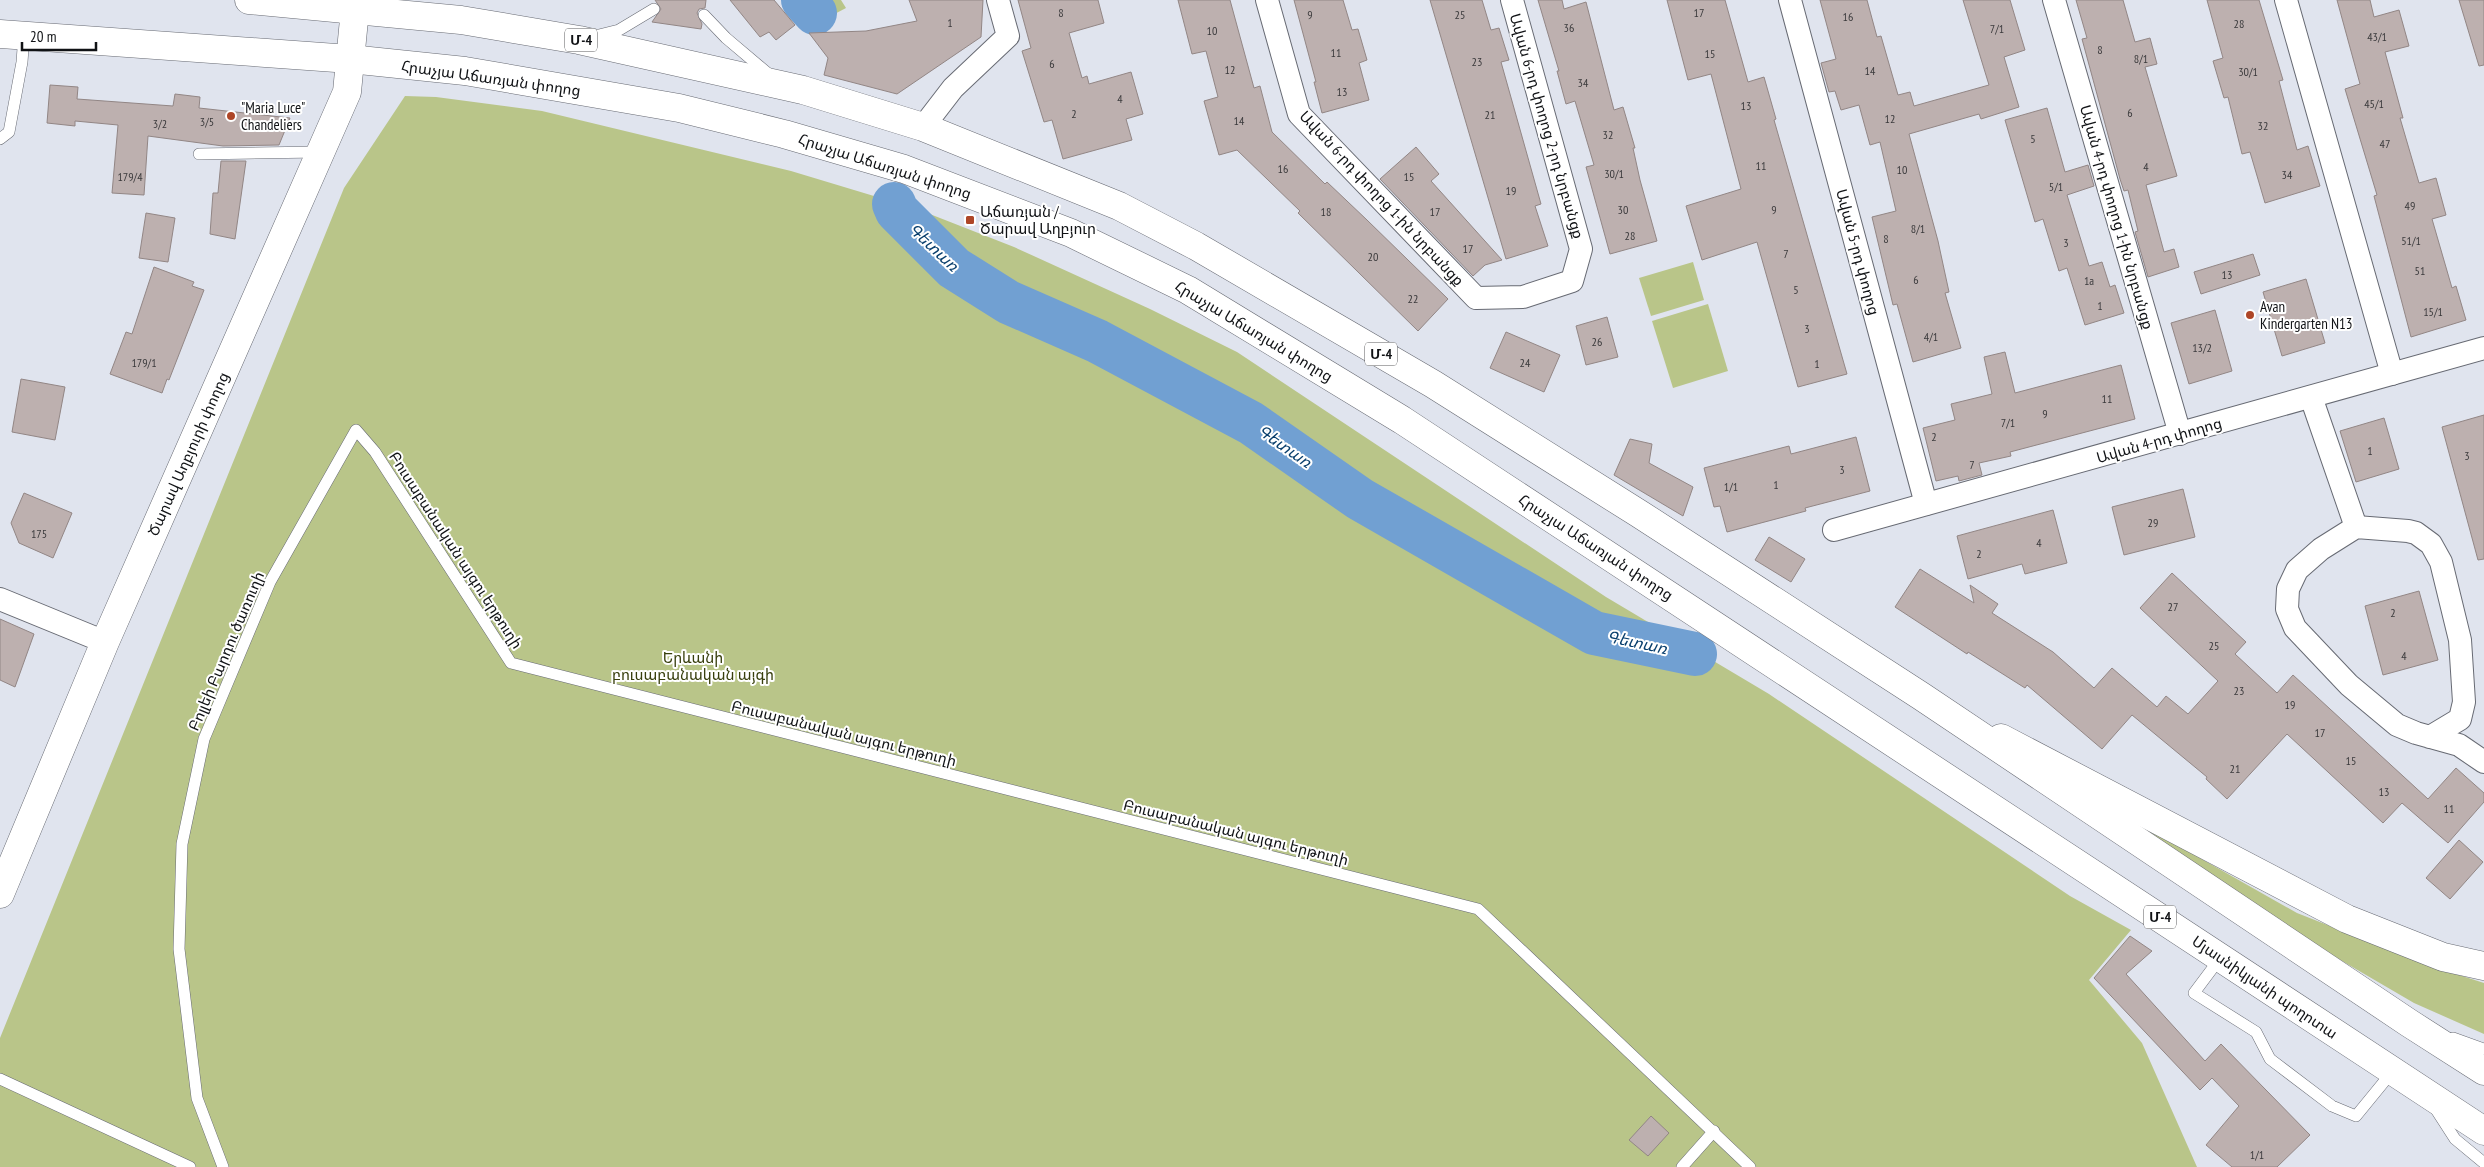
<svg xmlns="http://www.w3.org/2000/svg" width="2484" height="1167" viewBox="0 0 2484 1167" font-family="'PT Sans Narrow','Noto Sans Armenian',sans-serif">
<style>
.green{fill:#b9c589}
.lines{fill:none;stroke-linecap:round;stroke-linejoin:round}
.river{stroke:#71a0d2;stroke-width:44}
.building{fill:#bdb0af;stroke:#928685}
.service-casing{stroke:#676a73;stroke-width:12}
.minor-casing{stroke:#676a73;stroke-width:24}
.secondary-casing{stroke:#676a73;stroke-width:29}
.primary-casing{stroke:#676a73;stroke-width:29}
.trunk-casing{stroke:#676a73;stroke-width:29}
.service{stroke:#fff;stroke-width:11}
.minor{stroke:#fff;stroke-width:22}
.secondary{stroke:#fff;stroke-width:28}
.primary{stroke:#fff;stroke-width:28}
.trunk{stroke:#fff;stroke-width:28}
.poi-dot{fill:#ae4627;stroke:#fff;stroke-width:2}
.labels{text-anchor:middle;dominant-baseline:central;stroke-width:4;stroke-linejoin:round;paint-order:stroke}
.number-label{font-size:12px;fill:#3b3a3c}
.shield{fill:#fff;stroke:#58595b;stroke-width:1}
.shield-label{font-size:14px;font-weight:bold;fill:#101215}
.street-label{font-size:15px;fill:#101215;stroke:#fff}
.poi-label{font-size:15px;fill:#101215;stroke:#fff;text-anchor:start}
.park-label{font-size:15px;fill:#383f0d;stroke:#fff}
.water-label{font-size:16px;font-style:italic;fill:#093f6d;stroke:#fff}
</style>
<rect width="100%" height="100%" fill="#e0e4ee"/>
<g class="green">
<path d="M785,0H841L846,8L808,28Z"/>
<path d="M405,96L436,97L542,111L791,171L917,209L1014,247L1150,309L1237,352L1606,597L1769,694L2070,896L2131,930L2089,980L2142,1043L2197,1167H0V1038L344,188Z"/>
<path d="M1693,262L1704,300L1651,316L1639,278Z"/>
<path d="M1708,304L1728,371L1673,388L1652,321Z"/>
<path d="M2064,781L2297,913L2434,967L2484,983V1034L2414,1003L2270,919Z"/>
</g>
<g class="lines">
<g class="river">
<path d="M803,0L815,13"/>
<path d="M894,204L897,211L954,268L1008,302L1097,341L1251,423L1360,499L1594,633L1695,654"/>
</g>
</g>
<g class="building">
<path d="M655,0H706L705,8L699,9L697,13L702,24L701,29L652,22L661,9Z"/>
<path d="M730,0H774L795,25L776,40L769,32L760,37Z"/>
<path d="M909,0H983L981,37L897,94L824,75L828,58L809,33L866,31L917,21Z"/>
<path d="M1018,0H1098L1104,23L1069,33L1082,78L1087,76L1089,84L1131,72L1143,114L1126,119L1132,140L1063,159L1052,120L1044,122L1022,51L1031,48Z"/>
<path d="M1178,0H1230L1254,88L1260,86L1272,132L1325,184L1327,182L1367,220L1448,299L1418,331L1298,213L1300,211L1237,150L1219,155L1204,101L1218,97L1206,51L1192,54Z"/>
<path d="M1294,0H1343L1352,30L1358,29L1367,60L1359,63L1369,100L1322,113L1314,82H1316Z"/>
<path d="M1430,0H1482L1491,30L1499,28L1509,60L1501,62L1541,204L1535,206L1548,246L1506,259Z"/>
<path d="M1538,0H1562L1564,9L1586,2L1614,110L1623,107L1635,148H1633L1640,180L1657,241L1610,254L1586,167L1594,165L1575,101L1566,104L1557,71H1559Z"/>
<path d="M1667,0H1725L1748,82L1764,77L1776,119L1774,120L1847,374L1798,387L1757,242L1702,260L1686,206L1741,189L1711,74L1688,80Z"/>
<path d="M1820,0H1867L1877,37L1881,36L1898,95L1910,92L1914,106L1989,85L1963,0H2010L2025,50L2004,57L2019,107L1981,119L1979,114L1909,134L1938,241L1949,292L1945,293L1961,348L1913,362L1897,304L1893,305L1872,217L1896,211L1880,142L1870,145L1859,105L1841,110L1835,91L1829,92L1821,63L1836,59Z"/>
<path d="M2076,0H2123L2135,42L2150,38L2157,64L2145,67L2177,176L2146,185L2164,252L2174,249L2179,267L2148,277L2135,232L2138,231L2128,190L2124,191L2120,179L2082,39L2087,38Z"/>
<path d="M2207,0H2259L2283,80L2279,81L2297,150L2308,146L2320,186L2265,203L2250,152L2242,154L2228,97L2224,98L2213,61L2223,58Z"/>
<path d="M2337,0H2370L2374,17L2399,10L2409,46L2385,52L2403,118H2400L2419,183L2436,178L2446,215L2432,219L2452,288L2456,286L2466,320L2411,337L2374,196L2377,195L2345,89L2360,84Z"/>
<path d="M2459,0H2484V65L2479,66Z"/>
<path d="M50,85L78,87L77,99L173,106L175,94L200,97L199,108L290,118L279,145L223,146L148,136L144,195L112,193L118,125L75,121V126L47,123Z"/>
<path d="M2047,108L2065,172L2088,165L2094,186L2067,195L2089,266L2102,262L2110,287L2115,285L2124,313L2085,325L2067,268L2059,271L2043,219L2035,222L2005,120Z"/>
<path d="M1416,147L1439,174L1431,181L1502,260L1485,265L1473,276L1380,179Z"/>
<path d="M221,161H246L235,239L210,234L213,193H218Z"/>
<path d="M146,213L175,218L168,262L139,258Z"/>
<path d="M2253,254L2260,275L2201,294L2194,272Z"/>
<path d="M154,267L194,282L192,286L204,290L169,380L167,379L162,393L110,374L126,332L132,334Z"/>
<path d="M2306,279L2325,343L2282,356L2263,292Z"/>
<path d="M2215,310L2232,371L2189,384L2171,323Z"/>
<path d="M1607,317L1618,357L1586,365L1576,326Z"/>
<path d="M1506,332L1560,355L1544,392L1490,368Z"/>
<path d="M2005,352L2015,393L2121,365L2135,419L2010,452L2011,456L1979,463L1982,475L1959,481L1958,476L1936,481L1923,428L1955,420L1951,404L1992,394L1984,357Z"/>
<path d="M21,379L65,387L55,440L12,432Z"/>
<path d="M2484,415V559L2478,560L2442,427Z"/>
<path d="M2384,418L2399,469L2356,482L2340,431Z"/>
<path d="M1856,437L1870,491L1805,508L1806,511L1727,532L1720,506L1714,507L1704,468L1789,446L1791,454Z"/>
<path d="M1630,439L1652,444L1649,463L1693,487L1683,516L1614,475Z"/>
<path d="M2183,489L2195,537L2124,555L2112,507Z"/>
<path d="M24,493L72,513L53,558L19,543L11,523Z"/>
<path d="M2053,510L2067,563L2025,574L2022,564L1968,579L1957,536Z"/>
<path d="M1769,537L1805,559L1791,582L1755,560Z"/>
<path d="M1920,569L1974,603L1970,585L1998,604L1992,613L2053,652L2094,688L2112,668L2157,707L2166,696L2188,714L2218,681L2140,608L2172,573L2246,642L2235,654L2277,693L2293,675L2428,799L2456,768L2484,793V802L2448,843L2402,803L2383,823L2287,734L2227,799L2206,779L2207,777L2132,715L2102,749L2027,685L2025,688L1968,652L1967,654L1895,607Z"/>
<path d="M2419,591L2438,660L2383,675L2365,606Z"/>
<path d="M0,619L34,634L15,687L0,680Z"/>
<path d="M2459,840L2483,862L2450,899L2426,878Z"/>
<path d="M2130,936L2152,951L2126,974L2205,1061L2221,1044L2310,1135L2277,1167H2232L2206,1145L2239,1106L2212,1078L2200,1090L2094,978Z"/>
<path d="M1651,1116L1669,1133L1648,1156L1629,1140Z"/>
</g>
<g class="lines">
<g class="service-casing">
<g id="service">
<path d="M704,15L726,38L771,76"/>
<path d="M595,36L619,30L654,9"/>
<path d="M0,139L9,132L22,62L24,35"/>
<path d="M199,154L319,152"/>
<path d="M2221,957L2194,993L2256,1032L2270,1059L2332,1106L2356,1116L2392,1072"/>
<path d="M2453,1038L2484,1049"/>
<path d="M0,1079L190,1167"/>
<path d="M2435,1108L2455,1139L2484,1163"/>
<path d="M223,1167L197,1098L179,949L182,844L204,739L270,582L356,430L375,452L511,663L1478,909L1750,1167"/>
<path d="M1682,1167L1714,1131"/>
</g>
</g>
<g class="minor-casing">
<g id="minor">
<path d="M1267,0L1299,114L1476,298L1523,297L1572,281L1581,249L1512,0"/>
<path d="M1790,0L1926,504"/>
<path d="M2054,0L2180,434"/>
<path d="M2286,0L2392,374"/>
<path d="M923,127L953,88L1008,36L998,0"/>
<path d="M2311,397L2356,527"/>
<path d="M1834,530L2484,348"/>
<path d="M0,599L105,642"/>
<path d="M2430,737L2460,719L2464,702L2460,640L2441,562L2431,544L2416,533L2408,531L2356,527L2321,549L2297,570L2288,589L2287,609L2295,628L2349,685L2397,725L2416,733L2459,745L2484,762"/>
</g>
</g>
<g class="secondary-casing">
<path id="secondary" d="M0,894L105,642L347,92L355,9"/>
</g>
<g class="primary-casing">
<path id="primary" d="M2001,738L2347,919L2443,957L2484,966"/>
</g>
<g class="trunk-casing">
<g id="trunk">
<path d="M249,0L461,20L579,40L803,90L923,127L1119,206L1196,246L1433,384L1638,513L1921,696L2409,1023L2484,1071"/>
<path d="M0,34L350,59L465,71L679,108L784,134L904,169L1071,233L1188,290L1402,420L2484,1131"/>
</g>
</g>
<use href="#service" class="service"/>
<use href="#minor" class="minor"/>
<use href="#secondary" class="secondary"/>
<use href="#primary" class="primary"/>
<use href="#trunk" class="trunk"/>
</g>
<g class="poi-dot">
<circle cx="231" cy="116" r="5"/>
<rect x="965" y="215" width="10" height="10" rx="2.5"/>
<circle cx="2250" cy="315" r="5"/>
</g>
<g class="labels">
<g class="number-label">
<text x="1061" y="12">8</text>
<text x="1699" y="12">17</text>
<text x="1310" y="14">9</text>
<text x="1460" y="14">25</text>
<text x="1848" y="16">16</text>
<text x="950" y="22">1</text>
<text x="2239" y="23">28</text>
<text x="1569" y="27">36</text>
<text x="1997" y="28">7/1</text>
<text x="1212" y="30">10</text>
<text x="2377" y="36">43/1</text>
<text x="2100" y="49">8</text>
<text x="1336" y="52">11</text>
<text x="1710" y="53">15</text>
<text x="2141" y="58">8/1</text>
<text x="1477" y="61">23</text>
<text x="1052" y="63">6</text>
<text x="1230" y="69">12</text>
<text x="1870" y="70">14</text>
<text x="2248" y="71">30/1</text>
<text x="1583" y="82">34</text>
<text x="1342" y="91">13</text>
<text x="1120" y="98">4</text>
<text x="2374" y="103">45/1</text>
<text x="1746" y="105">13</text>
<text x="2130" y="112">6</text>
<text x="1074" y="113">2</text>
<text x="1490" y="114">21</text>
<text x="1890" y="118">12</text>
<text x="1239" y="120">14</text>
<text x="207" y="121">3/5</text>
<text x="160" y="123">3/2</text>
<text x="2263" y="125">32</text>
<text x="1608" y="134">32</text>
<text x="2033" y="138">5</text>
<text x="2385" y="143">47</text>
<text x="1761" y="165">11</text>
<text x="2146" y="166">4</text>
<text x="1283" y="168">16</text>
<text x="1902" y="169">10</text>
<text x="1614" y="173">30/1</text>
<text x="2287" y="174">34</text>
<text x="130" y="176">179/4</text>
<text x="1409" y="176">15</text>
<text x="2056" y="186">5/1</text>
<text x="1511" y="190">19</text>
<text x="2410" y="205">49</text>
<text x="1623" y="209">30</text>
<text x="1774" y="209">9</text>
<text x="1326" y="211">18</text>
<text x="1435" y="211">17</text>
<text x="1918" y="228">8/1</text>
<text x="1630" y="235">28</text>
<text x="1886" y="238">8</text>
<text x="2411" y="240">51/1</text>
<text x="2066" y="242">3</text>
<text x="1468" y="248">17</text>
<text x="1786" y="253">7</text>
<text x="1373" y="256">20</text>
<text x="2420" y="270">51</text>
<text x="2227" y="274">13</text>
<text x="1916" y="279">6</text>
<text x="2089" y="280">1a</text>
<text x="1796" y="289">5</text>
<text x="1413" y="298">22</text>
<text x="2100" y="305">1</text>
<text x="2433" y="311">15/1</text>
<text x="1807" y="328">3</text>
<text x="1931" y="336">4/1</text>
<text x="1597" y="341">26</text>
<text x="2202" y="347">13/2</text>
<text x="144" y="362">179/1</text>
<text x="1525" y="362">24</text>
<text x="1817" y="363">1</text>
<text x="2107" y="398">11</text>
<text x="2045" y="413">9</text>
<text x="2008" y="422">7/1</text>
<text x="1934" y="436">2</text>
<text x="2370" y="450">1</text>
<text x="2467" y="455">3</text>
<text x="1972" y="464">7</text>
<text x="1842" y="469">3</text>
<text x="1776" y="484">1</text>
<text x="1731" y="486">1/1</text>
<text x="2153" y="522">29</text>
<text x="39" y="533">175</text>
<text x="2039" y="542">4</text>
<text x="1979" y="553">2</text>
<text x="2173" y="606">27</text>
<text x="2393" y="612">2</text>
<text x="2214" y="645">25</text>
<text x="2404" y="655">4</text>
<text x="2239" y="690">23</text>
<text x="2290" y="704">19</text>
<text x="2320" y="732">17</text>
<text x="2351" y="760">15</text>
<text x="2235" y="768">21</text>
<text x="2384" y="791">13</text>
<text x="2449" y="808">11</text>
<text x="2257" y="1154">1/1</text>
</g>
<g class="shield">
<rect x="565" y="28.5" width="32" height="23" rx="4"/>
<rect x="1365" y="342.5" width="32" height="23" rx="4"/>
<rect x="2144" y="905.5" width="32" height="23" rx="4"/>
</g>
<g class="shield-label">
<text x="581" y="40">Մ-4</text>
<text x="1381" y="354">Մ-4</text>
<text x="2160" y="917">Մ-4</text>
</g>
<g class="street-label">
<text transform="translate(491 78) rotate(8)">Հրաչյա Աճառյան փողոց</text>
<text transform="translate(1547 126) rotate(74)">Ավան 6-րդ փողոց 2-րդ նրբանցք</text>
<text transform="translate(885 166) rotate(18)">Հրաչյա Աճառյան փողոց</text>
<text transform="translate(1382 198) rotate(47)">Ավան 6-րդ փողոց 1-ին նրբանցք</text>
<text transform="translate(2117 217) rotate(74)">Ավան 4-րդ փողոց 1-ին նրբանցք</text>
<text transform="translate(1858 252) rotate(75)">Ավան 5-րդ փողոց</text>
<text transform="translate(1254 331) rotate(31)">Հրաչյա Աճառյան փողոց</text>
<text transform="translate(2159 440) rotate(-16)">Ավան 4-րդ փողոց</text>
<text transform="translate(188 454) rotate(-66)">Ծարավ Աղբյուրի փողոց</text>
<text transform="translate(1596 547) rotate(33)">Հրաչյա Աճառյան փողոց</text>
<text transform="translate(456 550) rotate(57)">Բուսաբանական այգու երթուղի</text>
<text transform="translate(226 651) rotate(-67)">Բոլլեի Բարդու ծառուղի</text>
<text transform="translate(844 733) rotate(14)">Բուսաբանական այգու երթուղի</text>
<text transform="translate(1236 832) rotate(14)">Բուսաբանական այգու երթուղի</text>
<text transform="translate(2265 987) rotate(34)">Մյասնիկյանի պողոտա</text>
</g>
<g class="poi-label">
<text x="241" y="107">"Maria Luce"<tspan x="241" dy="17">Chandeliers</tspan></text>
<text x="980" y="211">Աճառյան /<tspan x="980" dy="17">Ծարավ Աղբյուր</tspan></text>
<text x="2260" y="306">Avan<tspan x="2260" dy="17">Kindergarten N13</tspan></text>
</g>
<g class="park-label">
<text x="693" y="657">Երևանի<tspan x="693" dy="17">բուսաբանական այգի</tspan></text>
</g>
<g class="water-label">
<text transform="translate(934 247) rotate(43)">Գետառ</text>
<text transform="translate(1285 446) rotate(35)">Գետառ</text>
<text transform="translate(1637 642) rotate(12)">Գետառ</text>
</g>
</g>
<path d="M22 42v8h74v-8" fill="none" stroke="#101215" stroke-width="2.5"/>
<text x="30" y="42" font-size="15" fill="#101215" stroke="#ffffff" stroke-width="4" paint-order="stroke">20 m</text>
</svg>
